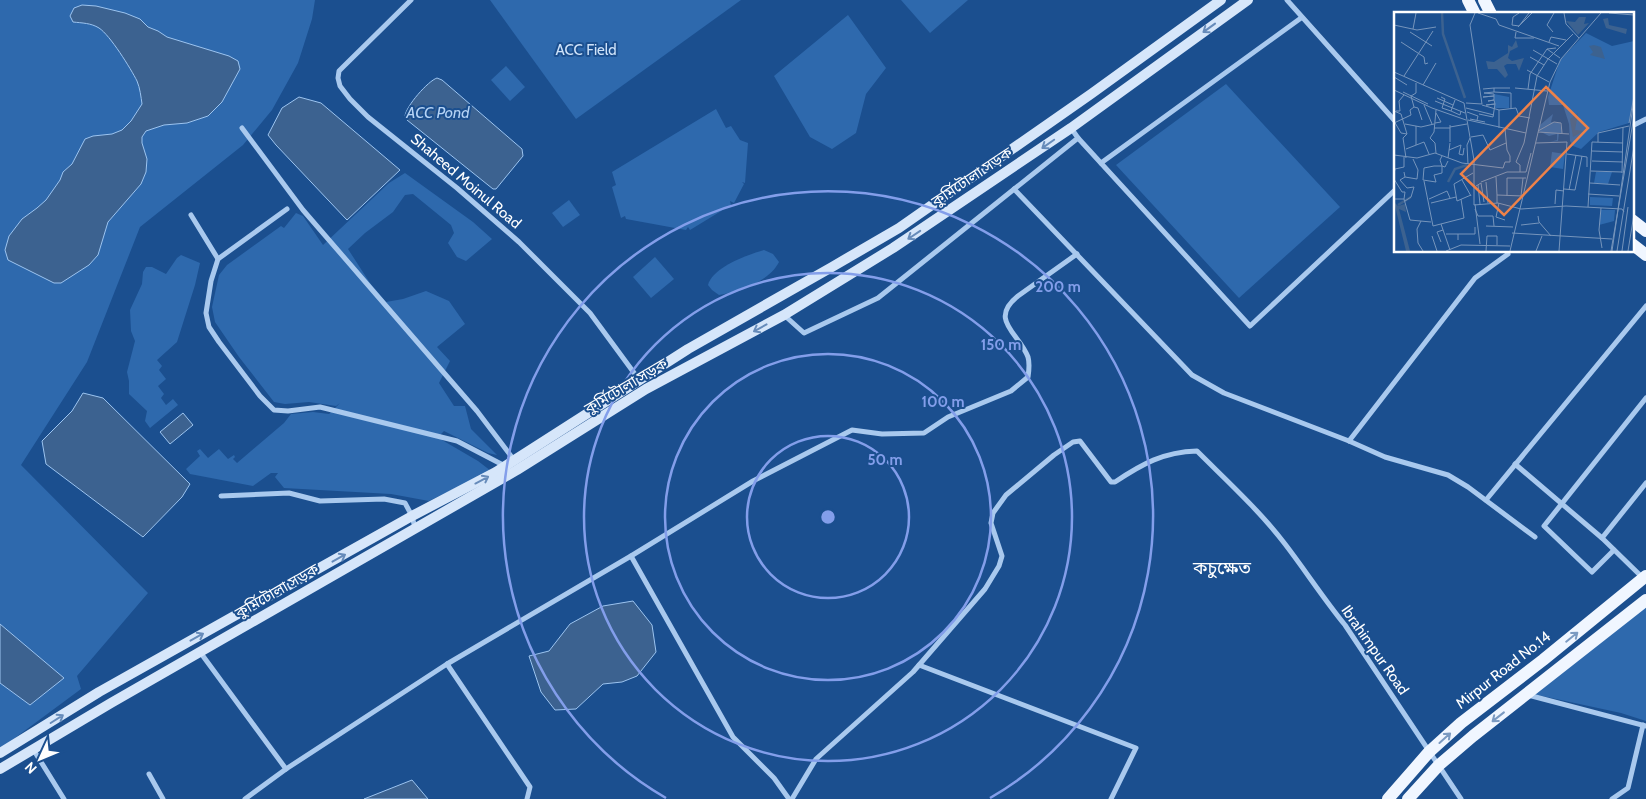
<svg xmlns="http://www.w3.org/2000/svg" width="1646" height="799" viewBox="0 0 1646 799" font-family="Cabin,'Noto Sans Bengali',sans-serif">
<style>
.green{fill:#2e69ad}
.water{fill:#3c6290;stroke:#9cc4f0}
.lines{fill:none;stroke-linecap:round;stroke-linejoin:round}
.street{stroke:#a9c9ee;stroke-width:5}
.secondary{stroke:#d6e6fa;stroke-width:10}
.primary{stroke:#f0f6ff;stroke-width:12}
.oneway{stroke:#668bba}
.oneway2{stroke:#7b9ac1}
.ring{fill:none;stroke:#839eea;stroke-width:2.5}
.labels{text-anchor:middle;dominant-baseline:central;stroke-width:4;stroke-linejoin:round;paint-order:stroke}
.park-label{font-size:15px;fill:#cfe3fa;stroke:#1b4f8f}
.street-label{font-size:15px;fill:#fff;stroke:#1b4f8f}
.water-label{font-size:16px;font-style:italic;fill:#b5d3f5;stroke:#1b4f8f}
.quarter-label{font-size:18px;fill:#fff;stroke:#1b4f8f}
.inset-river{fill:none;stroke:#3c6290;stroke-width:2.5}
.inset-road{fill:none;stroke:#7695bc;stroke-width:1}
.view{fill:#ee8249;fill-opacity:0.15;stroke:#ee8249;stroke-width:2.5}
.inset-edge{fill:none;stroke:#fff;stroke-width:2.5}
.centre{fill:#839eea;stroke:#1b4f8f;stroke-width:2.5}
.ring-label{font-size:15px;text-anchor:middle;font-weight:bold;fill:#839eea;stroke:#1b4f8f;stroke-width:4;stroke-linejoin:round;paint-order:stroke}
</style>
<rect width="100%" height="100%" fill="#1b4f8f"/>
<g class="green">
<path d="M0,0H315L312,19L298,63L272,110L243,145L140,227L87,362L21,465L148,593L77,676L81,689L0,749Z"/>
<path d="M490,0H741L576,119Z"/>
<path d="M901,0H968L930,33Z"/>
<path d="M848,15L886,68L866,94L856,133L832,149L810,137L774,76Z"/>
<path d="M506,66L525,87L510,101L491,80Z"/>
<path d="M1226,84L1340,207L1239,298L1116,165Z"/>
<path d="M716,109L726,128L731,126L740,140L748,143L745,183L742,182L744,184L734,203L730,201L731,205L690,230L688,227L686,230L626,219L625,216L621,218L612,187L616,185L612,172Z"/>
<path d="M405,173L473,222L492,239L466,261L457,257L448,243L454,233L451,225L413,194L405,195L393,212L365,233L348,249L370,283L386,302L403,299L426,291L449,301L465,324L437,347L450,361L439,383L454,406H465L471,429L497,455L488,453L444,431L441,434L442,440L478,461L491,471L429,501L391,494L284,488L275,477L278,473H271L253,486L190,474L186,469L200,456L197,451L200,449L208,458L219,449L228,459L234,455L235,457L233,459L237,463L284,423L291,414L313,412L329,414L340,403L336,406L309,402L285,404L274,402L239,357L215,322L212,307L219,275L227,265L281,226L284,228L296,213L303,216L323,245L389,183Z"/>
<path d="M569,200L580,215L563,227L552,213Z"/>
<path d="M764,250L773,254L779,262C769,282 739,291 719,295L712,290L708,285C713,267 747,255 764,250Z"/>
<path d="M181,255L200,263L195,285L177,342L157,360L162,366L159,370L166,379L158,386L164,394L161,398L166,405L173,399L178,405L150,428L145,421L147,411L129,394V381L127,372L135,341L131,331L130,310L142,284L143,272L146,267H152L166,274L177,258Z"/>
<path d="M655,257L674,279L651,298L633,277Z"/>
<path d="M1646,605V721L1621,713L1533,694Z"/>
</g>
<g class="water">
<path d="M82,5L96,6L125,13L140,19L148,27L158,31L167,37L229,56L238,61L240,69L222,102L208,116L187,123L164,125L146,131L142,137V143L147,159L146,172L141,184L108,222L98,255L89,265L61,283H54L8,260L5,250L9,236L22,219L37,208L46,200L60,180L63,172L72,164L85,139L93,136L112,134L122,130L131,121L142,104C141,97 140,88 137,81C131,69 110,35 99,28C91,23 82,23 73,22L70,16L74,8Z"/>
<path d="M437,78L442,80L522,149L523,156L496,189H493L407,120L405,116C406,106 428,81 437,78Z"/>
<path d="M299,97L321,103L400,170L347,220L276,145L268,135L282,108Z"/>
<path d="M83,393L103,398L190,484L182,497L143,537L46,464L42,441L72,411Z"/>
<path d="M183,413L193,425L170,444L160,432Z"/>
<path d="M633,601L652,625L656,652L637,676L622,682L603,684L576,709L555,710L541,692L529,656L549,651L570,624L603,606Z"/>
<path d="M0,624L64,678L30,705L0,683Z"/>
<path d="M412,780L428,799H364Z"/>
</g>
<g class="lines">
<g class="street">
<path d="M411,0L343,67L339,71L338,78L340,86L350,99L368,117L457,188L519,242L590,313L640,381"/>
<path d="M1287,0L1395,121"/>
<path d="M1632,126L1646,119"/>
<path d="M242,128L303,210L477,411L514,460"/>
<path d="M1078,138L1250,326L1395,190"/>
<path d="M1101,163L1301,18"/>
<path d="M1014,189L1192,375L1224,393L1349,441L1385,457L1448,475L1468,487L1535,537"/>
<path d="M287,209L218,259L211,281L206,313L209,327L219,342L260,396L274,410L288,411L320,407L457,441L505,466"/>
<path d="M191,215L218,259"/>
<path d="M784,315L804,333L878,298L1078,138L1071,128"/>
<path d="M1349,441L1475,278L1508,254"/>
<path d="M1515,464L1602,538L1643,578"/>
<path d="M221,496L289,493L320,501L384,499L405,503L412,516L415,528"/>
<path d="M1486,500L1646,306"/>
<path d="M1602,538L1646,483"/>
<path d="M1614,550L1592,572L1544,526L1646,398"/>
<path d="M631,556L733,737L774,778L789,799"/>
<path d="M200,652L286,769"/>
<path d="M447,664L530,787L527,799"/>
<path d="M919,665L1136,748L1111,799"/>
<path d="M1528,695L1646,726"/>
<path d="M33,749L64,799"/>
<path d="M149,774L163,799"/>
<path d="M245,799L286,769L447,664L631,556L753,481L852,430L882,434L924,433L948,417L1011,391L1028,377C1029,370 1030,364 1028,357C1019,333 988,320 1018,296L1077,254"/>
<path d="M792,799L816,759L913,672L985,589L999,566L1002,556L991,523L993,513L1006,495L1054,455L1073,442L1080,441L1111,482H1115C1142,464 1163,452 1197,451C1227,481 1259,510 1285,544C1305,570 1323,598 1345,625L1461,799"/>
<path d="M1612,799L1628,788L1643,725"/>
</g>
<g class="secondary">
<path d="M0,753L99,692L412,516L496,472L688,349L832,267L899,228L1091,94L1221,0"/>
<path d="M0,769L111,703L517,470L646,389L784,315L893,248L1071,128L1248,0"/>
</g>
<g class="primary">
<path d="M1468,0L1475,14"/>
<path d="M1484,0L1491,14"/>
<path d="M1632,220L1646,231"/>
<path d="M1632,244L1646,255"/>
<path d="M1388,799L1429,752L1461,723L1543,660L1646,576"/>
<path d="M1408,799L1439,765L1473,736L1646,600"/>
</g>
</g>
<defs><path id="oneway-shaft" d="M-6 0H5M1.5-3L5.5 0L1.5 3" fill="none" stroke-width="1.6" stroke-linecap="round" stroke-linejoin="round" transform="scale(1.25)"/></defs>
<g class="oneway">
<use href="#oneway-shaft" transform="translate(1209 28) rotate(144)"/>
<use href="#oneway-shaft" transform="translate(1048 144) rotate(145)"/>
<use href="#oneway-shaft" transform="translate(914 235) rotate(146)"/>
<use href="#oneway-shaft" transform="translate(760 328) rotate(151)"/>
<use href="#oneway-shaft" transform="translate(482 480) rotate(-28)"/>
<use href="#oneway-shaft" transform="translate(339 558) rotate(-29)"/>
<use href="#oneway-shaft" transform="translate(197 637) rotate(-29)"/>
<use href="#oneway-shaft" transform="translate(57 719) rotate(-32)"/>
</g>
<g class="oneway2">
<use href="#oneway-shaft" transform="translate(1572 637) rotate(-39)"/>
<use href="#oneway-shaft" transform="translate(1498 717) rotate(142)"/>
<use href="#oneway-shaft" transform="translate(1445 738) rotate(-42)"/>
</g>
<g class="ring">
<circle cx="828" cy="517" r="81"/>
<circle cx="828" cy="517" r="163"/>
<circle cx="828" cy="517" r="244"/>
<path d="M666 798A325 325 0 1 1 990 798"/>
</g>
<g class="labels">
<g class="park-label">
<text x="586" y="50">ACC Field</text>
</g>
<g class="street-label">
<text transform="translate(972 177) rotate(-34)">কুর্মিটোলা সড়ক</text>
<text transform="translate(466 181) rotate(40)">Shaheed Moinul Road</text>
<text transform="translate(626 386) rotate(-31)">কুর্মিটোলা সড়ক</text>
<text transform="translate(277 591) rotate(-30)">কুর্মিটোলা সড়ক</text>
<text transform="translate(1375 650) rotate(55)">Ibrahimpur Road</text>
<text transform="translate(1503 670) rotate(-38)">Mirpur Road No.14</text>
</g>
<g class="water-label">
<text x="438" y="112">ACC Pond</text>
</g>
<g class="quarter-label">
<text x="1222" y="568">কচুক্ষেত</text>
</g>
</g>
<g transform="translate(1394 12)">
<rect width="240" height="240" fill="#1b4f8f"/>
<path d="M192,21L218,34L240,29V85L235,111L205,120L187,137L179,134L176,129L175,112L169,93H155L154,85L166,48ZM100,82L115,85V96H101ZM159,102L157,110L166,111L168,121H165L164,129L156,130L163,128V122L155,124L145,119L146,113ZM158,140L171,142L169,157L156,155ZM202,160H218L214,172L200,171ZM196,185L219,186L218,194L196,193ZM207,198H221L220,209L205,213Z" fill="#2e69ad"/>
<path d="M185,5H192L190,12L195,11L184,23L172,9L181,10ZM214,6L215,13L233,17L232,22L212,16L209,7ZM122,28L124,35L116,39L114,46L118,49L130,46L125,59L122,52H113L110,54L114,63L111,66L103,57H94L92,49L100,50L114,41V33L118,35ZM200,33L207,35L211,47L196,43L199,40L195,34ZM184,101L181,118L190,119L179,125L176,107ZM0,190L4,194L11,192L12,200L5,197L16,239H12Z" fill="#3c6290"/>
<path class="inset-river" d="M48,1L49,22L71,86M54,170L61,157L73,153M4,193L17,185"/>
<path class="inset-road" d="M84,1L102,7L105,13L165,34M125,1L119,5L118,13L125,14L135,1M170,1L172,12L185,26M215,1L240,3M0,13L23,18L42,15M124,15L138,1M19,17L22,1M16,20L38,34M122,20L121,26H140M159,20L153,13L160,1M7,30L30,45L31,52L34,51M155,30L157,25L172,28M162,36L153,37L166,46M139,38L163,52M136,45L150,53M133,58L155,70M0,60L70,91L80,148V193L104,191L127,197L172,194L228,197L230,200M10,64L39,19M0,65L13,73M29,73L42,51M100,76H116M121,76L153,79M89,77L100,76V80L90,81L100,82M134,77L136,62L153,37M0,78L38,96L72,108M9,80L34,92M100,80L117,81V97M47,85L51,87L48,96L57,99M43,86L59,93M61,88L57,99L66,103L67,99M41,89L71,101M72,91L88,92L76,13L81,1M30,93L38,112M88,93L105,98L122,96L125,104L136,106M20,95L17,84L22,81V71M72,96L100,103M105,98V116M0,99L7,102L13,122M2,99H6L5,89L10,83M73,100L84,104L83,108M85,102L99,105L101,92L92,93L101,92L100,88L94,89L100,88V84L89,85L100,84V82M76,107L91,110M74,108L132,121M0,109L7,121L13,122L9,126L12,146M0,111L17,103L16,98L20,95L24,96L28,108M41,111L47,110L42,101M235,111L240,84M11,112L27,115L40,112M56,113V130M22,114V133M56,115L73,112M40,116H56M144,119L160,110L167,111L168,121M144,120L175,122M77,125L89,123L96,138L112,131M204,130V121L235,114M142,131L173,130L165,239M12,137L30,130L35,142M55,138L67,133L65,142L69,143L70,136M198,139L229,140M42,141L41,131L36,126L40,120L42,98M173,142L193,145V155M0,143L23,146L41,141L68,151L109,156L111,150H116V144L113,138L111,117M48,144L46,148L48,154V161L40,163L42,170L29,168L30,156L40,154H48L51,155L54,149M54,146L56,131M198,149L229,150M74,152L73,133L76,126M197,159L228,160M10,160L11,165L6,168L13,176L20,175L17,185L11,189M126,160V153L122,150L130,131L143,64L154,47L179,22M132,160L137,141M228,161L229,115M0,162L1,157L10,155V145M11,165L23,167L24,158L19,147M102,165L103,183M0,167L8,180H11L10,187M68,168L77,184M30,169L39,214L70,206M87,170L113,160H132M92,170L94,191M196,171L226,173M84,173L86,192M82,174L87,171L90,190M170,177L181,178L188,144M175,178L182,143M194,182L225,184M77,183L63,189L60,172L79,161M113,184V166H132M127,184L129,166M0,187H10L16,208L37,210M35,187L53,179L56,186M67,187L70,206M37,191L62,185M103,191V183L129,184M105,191L102,205L111,208M81,192L86,232M161,192L162,178L170,179M194,195L198,130L229,131M207,196L205,218L208,236M81,197L84,204H99L100,214M144,204L145,210L157,224M27,209L23,217L24,231L29,239M47,212L56,238M127,213L145,211M92,214L119,215M118,221L218,227M52,222H64V228M64,222H81V215M38,224L43,239M47,230L43,220L49,218M52,239L67,233L116,234M92,239L93,224H103V233M116,239L156,70L167,47L207,1M142,239L148,224M217,239L240,104M218,239L240,87M223,239L240,134M228,239L234,195M234,239L240,202"/>
<path class="view" d="M152,75L194,116L110,203L67,162Z"/>
<rect width="240" height="240" class="inset-edge"/>
</g>
<circle cx="828" cy="517" r="8" class="centre"/>
<g class="ring-label">
<text x="1058" y="292">200 m</text>
<text x="1001" y="350">150 m</text>
<text x="943" y="407">100 m</text>
<text x="885" y="465">50 m</text>
</g>
<g transform="translate(40 759) rotate(226)" stroke="#1b4f8f" stroke-width="4" paint-order="stroke">
<path d="M0-4L9 19L0 12L-9 19Z" fill="#ffffff"/>
<text y="-8" font-size="14" font-weight="bold" text-anchor="middle" fill="#ffffff">N</text>
</g>
</svg>
